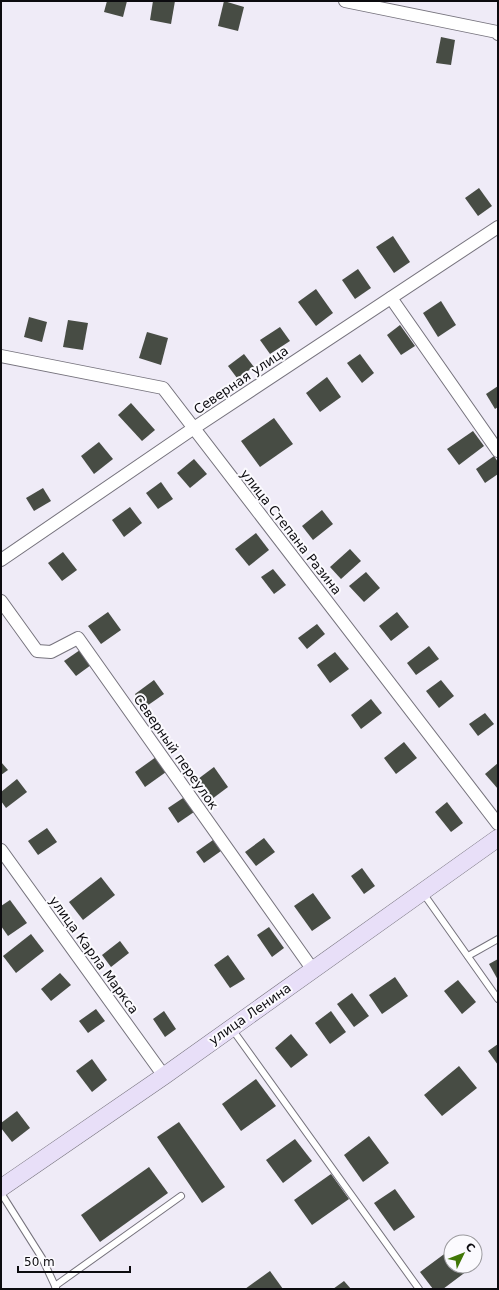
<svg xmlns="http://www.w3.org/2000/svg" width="499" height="1290" viewBox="0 0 499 1290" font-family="'DejaVu Sans',sans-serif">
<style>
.building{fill:#474c44}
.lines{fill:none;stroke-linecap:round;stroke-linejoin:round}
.service-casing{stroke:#76737d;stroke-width:8}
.minor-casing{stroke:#76737d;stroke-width:14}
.secondary-casing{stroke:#76737d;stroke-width:18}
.service{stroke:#fff;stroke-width:6}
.minor{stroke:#fff;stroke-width:12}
.secondary{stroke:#e8dff8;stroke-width:17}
.labels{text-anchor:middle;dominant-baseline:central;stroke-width:4;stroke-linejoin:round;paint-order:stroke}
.street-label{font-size:13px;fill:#0c0b0f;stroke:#fbfafe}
</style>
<rect width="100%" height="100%" fill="#efebf7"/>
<g class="building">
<path d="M107,1H127L123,17L104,12Z"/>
<path d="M153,1H175L171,24L150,20Z"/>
<path d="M224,1L244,7L238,31L218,26Z"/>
<path d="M441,37L455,40L451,65L436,63Z"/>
<path d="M479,188L492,206L478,216L465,198Z"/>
<path d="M393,236L410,262L394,273L376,247Z"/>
<path d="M358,269L371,288L355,299L342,280Z"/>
<path d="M316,289L333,313L316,326L298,302Z"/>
<path d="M441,301L456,325L438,337L423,313Z"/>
<path d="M29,317L47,322L42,342L24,337Z"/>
<path d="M68,320L88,323L83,350L63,347Z"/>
<path d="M400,325L415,346L401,355L387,335Z"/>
<path d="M280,327L290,341L270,354L260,340Z"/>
<path d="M147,332L168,338L161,365L139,358Z"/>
<path d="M244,354L254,367L237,378L228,366Z"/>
<path d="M360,354L374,373L362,383L347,363Z"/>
<path d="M327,377L341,397L320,412L306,393Z"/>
<path d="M498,386V407L495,409L486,394Z"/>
<path d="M131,403L155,430L142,441L118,415Z"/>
<path d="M274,418L293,444L260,467L241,441Z"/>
<path d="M473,431L484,446L459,465L447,449Z"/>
<path d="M99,442L113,459L94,474L81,456Z"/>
<path d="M494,456L498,462V474L485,483L476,469Z"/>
<path d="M194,459L207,474L190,488L177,473Z"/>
<path d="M161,482L173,499L158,509L146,493Z"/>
<path d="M43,488L51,501L34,511L26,498Z"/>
<path d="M130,507L142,523L124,537L112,520Z"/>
<path d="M322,510L333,524L313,540L302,526Z"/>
<path d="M256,533L269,550L249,566L235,549Z"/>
<path d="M350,549L361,561L341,579L330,567Z"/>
<path d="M63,552L77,570L62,581L48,563Z"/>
<path d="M273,569L286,585L274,594L261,577Z"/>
<path d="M366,572L380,588L364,602L349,586Z"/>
<path d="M108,612L121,630L101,644L88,626Z"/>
<path d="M397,612L409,627L391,641L379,626Z"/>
<path d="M317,624L325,634L307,649L298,638Z"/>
<path d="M429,646L439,659L416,675L407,663Z"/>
<path d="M80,650L91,665L76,676L64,661Z"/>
<path d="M335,652L349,669L330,683L317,665Z"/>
<path d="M154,680L164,694L144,708L135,694Z"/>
<path d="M441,680L454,696L439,708L426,691Z"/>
<path d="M371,699L382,713L361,729L351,715Z"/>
<path d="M485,713L494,724L478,736L469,724Z"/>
<path d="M404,742L417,758L396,774L384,758Z"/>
<path d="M156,757L166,772L145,787L135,772Z"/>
<path d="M1,762L8,770L1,775Z"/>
<path d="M498,763V789L485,774Z"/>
<path d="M214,767L228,787L212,799L198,779Z"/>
<path d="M17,779L27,792L6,808L1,801V792Z"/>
<path d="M183,798L194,812L178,823L168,808Z"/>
<path d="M447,802L463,823L451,832L435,812Z"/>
<path d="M47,828L57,842L38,855L28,841Z"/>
<path d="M264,838L275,852L256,866L245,852Z"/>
<path d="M213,840L221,851L204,863L196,852Z"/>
<path d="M362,868L375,886L364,894L351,876Z"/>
<path d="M101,877L115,895L83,920L69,902Z"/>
<path d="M313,893L331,918L312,931L294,906Z"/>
<path d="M10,900L27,923L8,936L1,926V906Z"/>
<path d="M269,927L284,948L272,957L257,935Z"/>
<path d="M31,934L44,951L16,973L3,956Z"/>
<path d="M120,941L129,953L111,967L102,955Z"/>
<path d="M228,955L245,979L230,988L214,965Z"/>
<path d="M498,959V980L489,964Z"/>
<path d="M60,973L71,985L51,1001L41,989Z"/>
<path d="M395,977L408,996L382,1014L369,995Z"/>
<path d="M458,980L476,1002L462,1014L444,991Z"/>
<path d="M352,993L369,1016L354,1027L337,1004Z"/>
<path d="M96,1009L105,1021L88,1033L79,1021Z"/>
<path d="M164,1011L176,1029L165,1037L153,1019Z"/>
<path d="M331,1011L346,1032L330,1044L315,1023Z"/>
<path d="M291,1034L308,1055L291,1068L275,1048Z"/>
<path d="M498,1044V1065L488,1051Z"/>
<path d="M92,1059L107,1080L92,1092L76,1071Z"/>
<path d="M459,1066L477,1088L442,1116L424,1095Z"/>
<path d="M256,1079L276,1106L241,1131L222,1104Z"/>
<path d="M17,1111L30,1128L12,1142L1,1128V1123Z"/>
<path d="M179,1122L225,1187L202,1203L157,1137Z"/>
<path d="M369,1136L389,1163L363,1182L344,1155Z"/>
<path d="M295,1139L312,1161L283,1183L266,1160Z"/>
<path d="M149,1167L168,1193L100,1242L81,1215Z"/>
<path d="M331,1174L349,1199L312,1225L294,1200Z"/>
<path d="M395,1189L415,1217L394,1231L374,1203Z"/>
<path d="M451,1249V1266H463L467,1271L443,1289H433L420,1272Z"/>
<path d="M270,1271L283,1289H245Z"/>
<path d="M344,1281L351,1289H333Z"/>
</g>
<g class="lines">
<g class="service-casing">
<g id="service">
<path d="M423,893L498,999"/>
<path d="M468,956L498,939"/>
<path d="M232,1029L419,1289"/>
<path d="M1,1193L42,1258L56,1288"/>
<path d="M55,1286L181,1196"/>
</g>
</g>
<g class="minor-casing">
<g id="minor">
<path d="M345,1L497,32L498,34"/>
<path d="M391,298L498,451"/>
<path d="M1,356L163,388L498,824"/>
<path d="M1,560L194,428L498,227"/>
<path d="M1,601L37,651L51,652L78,638L313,970"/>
<path d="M1,850L164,1076"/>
</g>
</g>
<g class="secondary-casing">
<path id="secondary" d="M1,1188L164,1076L498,838"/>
</g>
<use href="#service" class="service"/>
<use href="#minor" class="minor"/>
<use href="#secondary" class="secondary"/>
</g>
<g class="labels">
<g class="street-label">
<text transform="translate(241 380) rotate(-34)">Северная улица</text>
<text transform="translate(291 532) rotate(52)">улица Степана Разина</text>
<text transform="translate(176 752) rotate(55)">Северный переулок</text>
<text transform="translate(94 955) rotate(54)">улица Карла Маркса</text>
<text transform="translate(250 1014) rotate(-35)">улица Ленина</text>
</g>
</g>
<rect width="499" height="1290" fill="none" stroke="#0c0b0f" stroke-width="4"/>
<g transform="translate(463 1254) rotate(47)"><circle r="19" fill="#fbfafe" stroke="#9b9a9e"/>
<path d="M0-3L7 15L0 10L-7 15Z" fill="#407706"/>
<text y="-6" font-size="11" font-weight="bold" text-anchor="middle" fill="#0c0b0f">С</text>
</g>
<path d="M18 1266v6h112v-6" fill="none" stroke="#0c0b0f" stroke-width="2"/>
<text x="24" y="1266" font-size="12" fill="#0c0b0f" stroke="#fbfafe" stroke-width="3" paint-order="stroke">50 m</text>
</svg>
